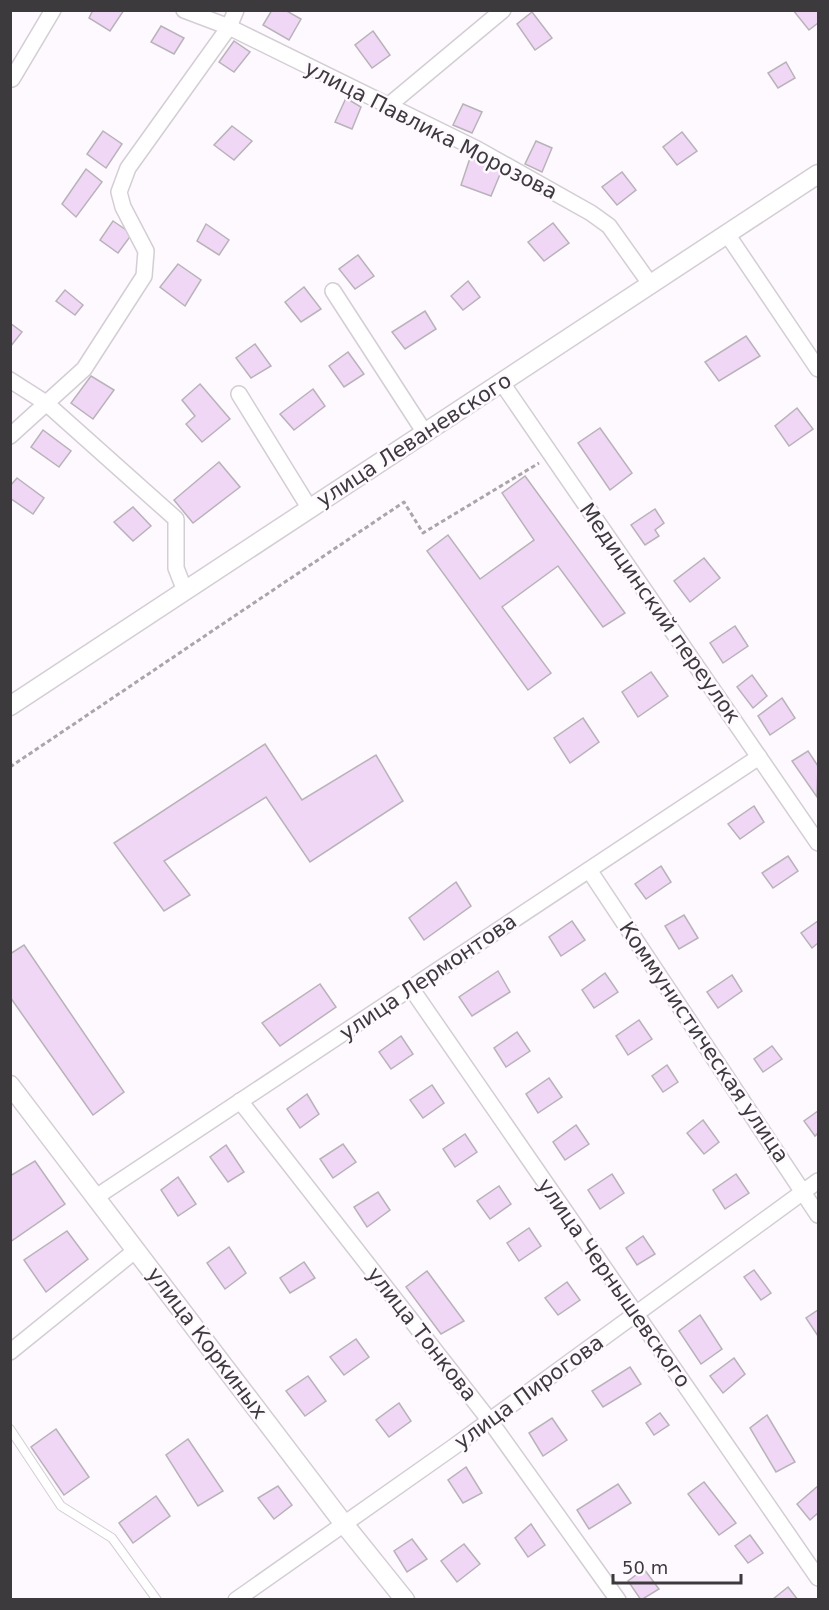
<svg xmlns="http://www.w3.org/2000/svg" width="829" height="1610" viewBox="0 0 829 1610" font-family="'DejaVu Sans',sans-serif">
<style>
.building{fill:#f1d7f6;stroke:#b7b3b8;stroke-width:1.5}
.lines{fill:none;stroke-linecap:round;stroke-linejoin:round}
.service-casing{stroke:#d3ced3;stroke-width:10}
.minor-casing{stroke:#d3ced3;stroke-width:18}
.tertiary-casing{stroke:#d3ced3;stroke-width:21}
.path{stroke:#a9a5a9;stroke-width:3;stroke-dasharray:4.5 3;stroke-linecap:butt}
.service{stroke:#fff;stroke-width:8}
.minor{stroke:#fff;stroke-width:15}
.tertiary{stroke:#fff;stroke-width:18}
.labels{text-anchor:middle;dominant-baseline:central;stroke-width:5;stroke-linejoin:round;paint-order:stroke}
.street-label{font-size:21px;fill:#3c3a3c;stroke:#fef9fe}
</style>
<rect width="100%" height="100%" fill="#fef9fe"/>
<g class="building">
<path d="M93,10H124L110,31L89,18Z"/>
<path d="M272,10H285L301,19L289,40L263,25Z"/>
<path d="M793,10H818V23L809,30Z"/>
<path d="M532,12L552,38L535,50L517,24Z"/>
<path d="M161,26L184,38L174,54L151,42Z"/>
<path d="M373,31L390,55L372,68L355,45Z"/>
<path d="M234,41L250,52L234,72L219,62Z"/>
<path d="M786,62L795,78L778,88L768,73Z"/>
<path d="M346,98L361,107L352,129L335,122Z"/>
<path d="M463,104L482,112L472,133L453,125Z"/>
<path d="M232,126L252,141L234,160L214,145Z"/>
<path d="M103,131L122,144L106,168L87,154Z"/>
<path d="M682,132L697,151L677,165L663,147Z"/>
<path d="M536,141L552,148L542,172L525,164Z"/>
<path d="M470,158L501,172L491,196L461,185Z"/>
<path d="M86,169L102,182L76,217L62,204Z"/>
<path d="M622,172L636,190L617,205L602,187Z"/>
<path d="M113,221L132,234L118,253L100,240Z"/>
<path d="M553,223L569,243L544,261L528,242Z"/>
<path d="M206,224L229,240L219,255L197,241Z"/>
<path d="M358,255L374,276L355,289L339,269Z"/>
<path d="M178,264L201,280L185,306L160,287Z"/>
<path d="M468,281L480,297L463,310L451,296Z"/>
<path d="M304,287L321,309L301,322L285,302Z"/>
<path d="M65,290L83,305L75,315L56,301Z"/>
<path d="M425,311L436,329L405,349L392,332Z"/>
<path d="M10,323L22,332L10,347Z"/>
<path d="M746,336L760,356L719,381L705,362Z"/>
<path d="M255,344L271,366L251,378L236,358Z"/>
<path d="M348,352L364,374L344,387L329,366Z"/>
<path d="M91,376L114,390L93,419L71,403Z"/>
<path d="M200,384L230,419L202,442L186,424L195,416L182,400Z"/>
<path d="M313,389L325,406L294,430L280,414Z"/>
<path d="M797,408L813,429L789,446L775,426Z"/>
<path d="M600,428L632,473L610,490L578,443Z"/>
<path d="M43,430L71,451L59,467L31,447Z"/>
<path d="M219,462L240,487L193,523L174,500Z"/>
<path d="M525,476L625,613L603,627L558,566L502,607L551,673L528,690L427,551L448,535L480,579L534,540L502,493Z"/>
<path d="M17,478L44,498L33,514L10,498V486Z"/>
<path d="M133,507L151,526L133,541L114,522Z"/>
<path d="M655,509L664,523L655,530L659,536L645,545L631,525Z"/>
<path d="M704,558L720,578L690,602L674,581Z"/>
<path d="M735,626L748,646L723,663L710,643Z"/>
<path d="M651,672L668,696L638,717L622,692Z"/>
<path d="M752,675L767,696L753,708L737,687Z"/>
<path d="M782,698L795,718L770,735L758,716Z"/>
<path d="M583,718L599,742L570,763L554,738Z"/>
<path d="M265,744L302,800L376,755L403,801L310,862L266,797L164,861L190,895L164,911L114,843Z"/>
<path d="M808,751L818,766L817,797L792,761Z"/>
<path d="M754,806L764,822L740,839L728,824Z"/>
<path d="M788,856L798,871L773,888L762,873Z"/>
<path d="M661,866L671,882L646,899L635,884Z"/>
<path d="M456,882L471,906L424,940L409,918Z"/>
<path d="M684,915L698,938L679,949L665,926Z"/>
<path d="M572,921L585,940L561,956L549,937Z"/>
<path d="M818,921V943L812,948L801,933Z"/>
<path d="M24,945L124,1092L93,1115L10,997V954Z"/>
<path d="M498,971L510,992L472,1016L459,997Z"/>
<path d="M605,973L618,992L594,1008L582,990Z"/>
<path d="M732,975L742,991L718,1008L707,992Z"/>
<path d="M320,984L336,1007L280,1046L262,1023Z"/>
<path d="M639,1020L652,1039L628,1055L616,1036Z"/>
<path d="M517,1032L530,1051L506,1067L494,1048Z"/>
<path d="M401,1036L413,1054L391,1069L379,1052Z"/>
<path d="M772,1046L782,1059L763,1072L754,1059Z"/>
<path d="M667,1065L678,1082L663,1092L652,1076Z"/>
<path d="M549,1078L562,1097L538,1113L526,1094Z"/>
<path d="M432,1085L444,1103L423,1118L410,1100Z"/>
<path d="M307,1094L319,1114L300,1128L287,1109Z"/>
<path d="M818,1111V1133L815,1136L804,1121Z"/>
<path d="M703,1120L719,1142L704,1154L687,1133Z"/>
<path d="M576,1125L589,1144L565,1160L553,1142Z"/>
<path d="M465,1134L477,1152L455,1167L443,1149Z"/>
<path d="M343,1144L356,1162L333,1178L320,1159Z"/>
<path d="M226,1145L244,1172L228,1182L210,1157Z"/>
<path d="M35,1161L65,1204L10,1242V1176Z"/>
<path d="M612,1174L624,1193L600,1209L588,1190Z"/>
<path d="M736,1174L749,1193L725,1209L713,1190Z"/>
<path d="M178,1177L196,1204L178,1216L161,1190Z"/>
<path d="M499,1186L511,1204L490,1219L477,1201Z"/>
<path d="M378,1192L390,1210L367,1227L354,1207Z"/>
<path d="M529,1228L541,1246L519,1261L507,1243Z"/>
<path d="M67,1231L88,1259L46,1292L24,1260Z"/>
<path d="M643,1236L655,1254L637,1265L626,1248Z"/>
<path d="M229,1247L246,1273L225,1289L207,1263Z"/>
<path d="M304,1262L315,1278L290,1293L280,1278Z"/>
<path d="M754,1270L771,1293L761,1300L744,1277Z"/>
<path d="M427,1271L464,1321L441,1334L406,1287Z"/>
<path d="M567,1282L580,1300L558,1315L545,1298Z"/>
<path d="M818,1310V1336L806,1318Z"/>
<path d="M700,1315L722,1349L701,1364L679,1331Z"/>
<path d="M356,1339L369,1357L344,1375L330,1357Z"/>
<path d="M734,1358L745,1374L723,1393L710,1376Z"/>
<path d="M630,1367L641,1384L603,1407L592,1391Z"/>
<path d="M308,1376L326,1401L305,1416L286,1391Z"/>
<path d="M399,1403L411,1421L389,1437L376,1420Z"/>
<path d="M660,1413L669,1425L654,1435L646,1423Z"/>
<path d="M767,1415L795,1462L776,1472L750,1428Z"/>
<path d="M552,1418L567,1440L543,1456L529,1433Z"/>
<path d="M56,1429L89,1477L64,1495L31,1447Z"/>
<path d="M188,1439L223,1491L198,1506L166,1455Z"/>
<path d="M466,1467L482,1493L463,1503L448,1480Z"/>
<path d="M704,1482L736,1523L719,1535L688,1494Z"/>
<path d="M618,1484L631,1503L589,1529L577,1510Z"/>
<path d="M278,1486L292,1505L274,1519L258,1498Z"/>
<path d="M818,1486V1513L810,1520L797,1504Z"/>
<path d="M156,1496L170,1516L133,1543L119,1523Z"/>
<path d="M531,1524L545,1545L528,1557L515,1538Z"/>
<path d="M750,1535L763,1553L748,1563L735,1546Z"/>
<path d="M412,1539L427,1559L407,1572L394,1551Z"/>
<path d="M464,1544L480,1564L457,1582L441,1561Z"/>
<path d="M644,1569L659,1589L641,1600L628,1581Z"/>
<path d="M788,1587L798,1600H773V1599Z"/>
</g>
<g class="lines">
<g class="service-casing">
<path id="service" d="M10,1429L61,1506L112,1538L157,1600"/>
</g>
<g class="minor-casing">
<g id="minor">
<path d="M184,10L229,27L477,149L591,213L609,226L651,285"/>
<path d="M12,79L53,10"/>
<path d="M388,106L503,10"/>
<path d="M727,234L818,369"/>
<path d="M333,291L425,433"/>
<path d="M10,380L46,403L176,519V568L185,591"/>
<path d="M502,383L818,843"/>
<path d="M239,394L310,509"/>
<path d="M10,436L84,369L144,276L146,251L123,207L119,192L128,168L229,27L236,10"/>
<path d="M589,870L818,1215"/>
<path d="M411,988L818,1578"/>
<path d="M240,1101L490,1421L618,1600"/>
<path d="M96,1197L759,757"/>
<path d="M10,1352L136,1250"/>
<path d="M236,1600L452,1448L818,1181"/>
</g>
</g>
<g class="tertiary-casing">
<g id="tertiary">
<path d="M10,706L818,174"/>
<path d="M10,1085L344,1524L405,1600"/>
</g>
</g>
<path class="path" d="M10,767L404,502L423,533L539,463"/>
<use href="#service" class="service"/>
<use href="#minor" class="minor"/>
<use href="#tertiary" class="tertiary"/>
</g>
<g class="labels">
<g class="street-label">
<text transform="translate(431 130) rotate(27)">улица Павлика Морозова</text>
<text transform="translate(414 440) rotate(-33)">улица Леваневского</text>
<text transform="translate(660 613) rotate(55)">Медицинский переулок</text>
<text transform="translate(428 977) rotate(-34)">улица Лермонтова</text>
<text transform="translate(704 1042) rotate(56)">Коммунистическая улица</text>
<text transform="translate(614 1283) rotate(55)">улица Чернышевского</text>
<text transform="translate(422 1334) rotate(52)">улица Тонкова</text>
<text transform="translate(207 1343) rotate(53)">улица Коркиных</text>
<text transform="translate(529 1392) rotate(-36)">улица Пирогова</text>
</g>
</g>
<rect width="829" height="1610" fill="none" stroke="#3c3a3c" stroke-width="24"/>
<path d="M613 1574v9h128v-9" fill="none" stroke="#3c3a3c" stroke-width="3"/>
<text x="622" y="1574" font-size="18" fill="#3c3a3c" stroke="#fef9fe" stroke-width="4.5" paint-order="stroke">50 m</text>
</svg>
